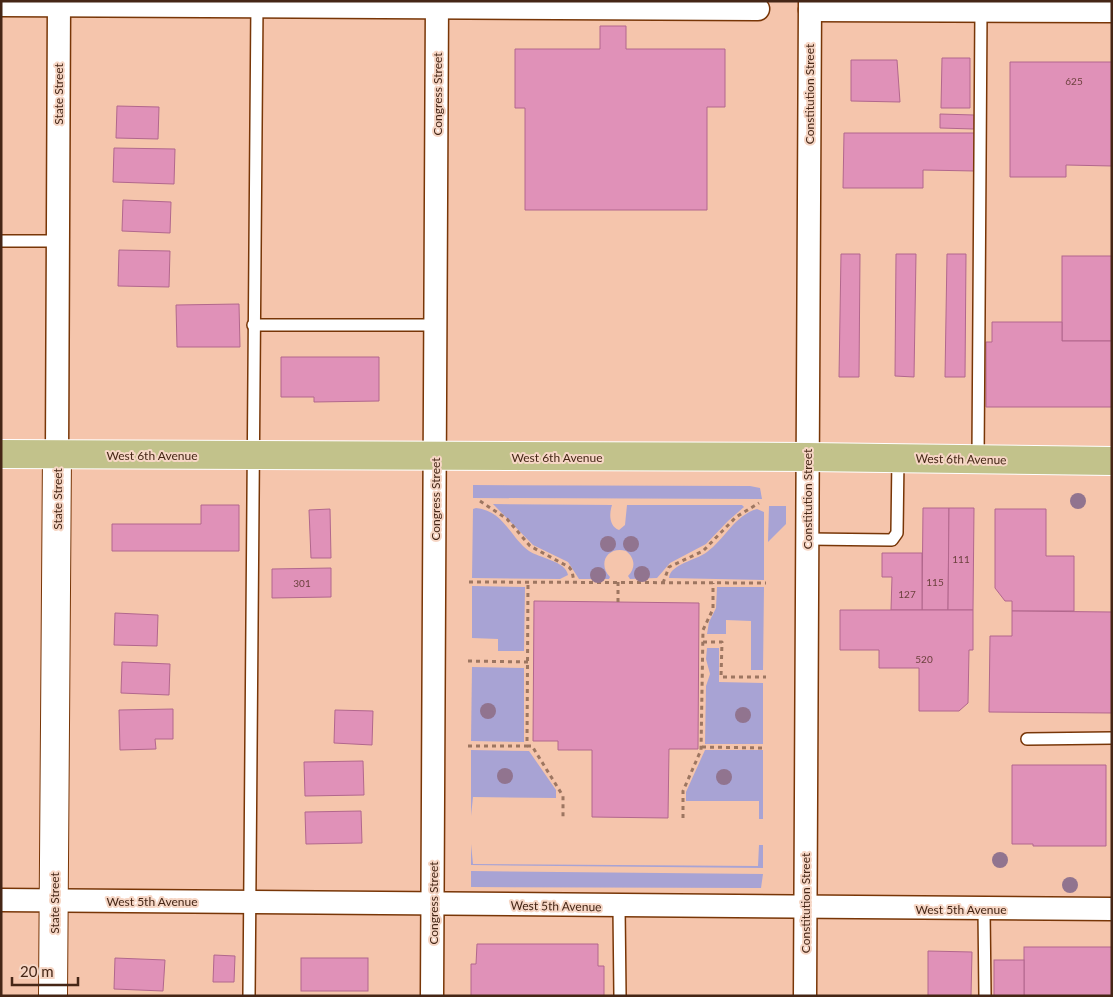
<svg xmlns="http://www.w3.org/2000/svg" width="1113" height="997" viewBox="0 0 1113 997" font-family="Lato,sans-serif">
<style>
.green{fill:#a8a3d4}
.building{fill:#e091b8;stroke:#b2678d}
.lines{fill:none;stroke-linecap:round;stroke-linejoin:round}
.service-casing{stroke:#783607;stroke-width:14}
.minor-casing{stroke:#783607;stroke-width:25}
.tertiary-casing{stroke:#783607;stroke-width:30}
.primary-casing{stroke:#fff;stroke-width:30}
.path{stroke:#9d7661;stroke-width:3;stroke-dasharray:4 4;stroke-linecap:butt}
.service{stroke:#fff;stroke-width:11}
.minor{stroke:#fff;stroke-width:22}
.tertiary{stroke:#fff;stroke-width:28}
.primary{stroke:#c2c28b;stroke-width:28}
.tree{fill:#91748f}
.labels{text-anchor:middle;dominant-baseline:central;stroke-width:4;stroke-linejoin:round;paint-order:stroke}
.number-label{font-size:10px;fill:#6c413e}
.street-label{font-size:12px;fill:#452616;stroke:#f6d6c5}
</style>
<rect width="100%" height="100%" fill="#f5c5ac"/>
<g class="green">
<path d="M473,485L750,486L760,488L762,499L473,498Z"/>
<path d="M493,504L612,505C609,514 609,526 619,530L625,525L627,505H742L744,507L728,521L706,544L670,563L657,578L630,579L628,576C636,568 635,558 626,551C608,546 597,563 610,577L609,579H579L568,562L533,545Z"/>
<path d="M769,506H786V524L768,542Z"/>
<path d="M476,508C504,511 510,537 529,551C539,558 566,561 568,575L560,579L472,578L473,509Z"/>
<path d="M757,509L764,512V580L669,578C670,564 697,560 707,552C724,540 735,515 757,509Z"/>
<path d="M472,586L525,587L524,651H498V639L472,638Z"/>
<path d="M717,587H764L763,670H751V621L726,620V634H707L709,622L716,608Z"/>
<path d="M707,648H719V682L763,683V744H705L706,686L710,674L706,659Z"/>
<path d="M472,667L524,668V742L471,741Z"/>
<path d="M471,750L529,751L556,790V798L473,797L471,816Z"/>
<path d="M705,750H763V819H759V801H686V792Z"/>
<path d="M471,844L473,864L758,866L759,845H763V868L471,865Z"/>
<path d="M471,871L763,874L761,888L471,887Z"/>
</g>
<g class="building">
<path d="M600,26H626V49H725V107H707V210H525V108H515V49H600Z"/>
<path d="M942,58H970V108H941Z"/>
<path d="M851,60H897L900,102L851,101Z"/>
<path d="M1010,62H1112V166L1066,165V177H1010Z"/>
<path d="M117,106L159,107L158,139L116,138Z"/>
<path d="M940,114L974,115V129L940,128Z"/>
<path d="M844,133H975V171L923,170V188H843Z"/>
<path d="M114,148L175,149L174,184L113,182Z"/>
<path d="M123,200L171,202L170,233L122,231Z"/>
<path d="M119,250L170,251L169,287L118,286Z"/>
<path d="M841,254H860L859,377H839Z"/>
<path d="M896,254H916L914,377L895,376Z"/>
<path d="M947,254H966L965,377H945Z"/>
<rect x="1062" y="256" width="50" height="85"/>
<path d="M239,304L240,347H177L176,305Z"/>
<path d="M992,322H1062V341H1112V407H986V342H992Z"/>
<path d="M281,357H379V401L314,402V397H281Z"/>
<path d="M201,505H239V551H112V524H201Z"/>
<path d="M923,508H949L948,610H922Z"/>
<path d="M949,508H974L973,610H948Z"/>
<path d="M330,509L331,558H311L309,510Z"/>
<path d="M995,509H1046V556H1074V611H1012V601H1005L995,588Z"/>
<path d="M882,553H922V610H891L892,577H882Z"/>
<path d="M331,568V597L272,598V569Z"/>
<path d="M534,601L699,603L698,749H669L668,818L592,817V750H558V741H533Z"/>
<path d="M840,610H973V650H969L968,703L959,711H919V668H879V650H840Z"/>
<path d="M1012,611L1112,612V713L989,712L990,636H1012Z"/>
<path d="M115,613L158,615L157,646L114,645Z"/>
<path d="M122,662L170,664L169,695L121,693Z"/>
<path d="M173,709V739H155L156,749L120,750L119,710Z"/>
<path d="M335,710L373,711L372,745L334,743Z"/>
<path d="M363,761L364,795L305,796L304,762Z"/>
<path d="M1012,765H1106V846H1033V844H1012Z"/>
<path d="M361,811L362,843L306,844L305,812Z"/>
<path d="M477,944H598V966H604V996H471V964H476Z"/>
<rect x="1024" y="947" width="88" height="49"/>
<path d="M928,951L972,952L971,996H928Z"/>
<path d="M214,955L235,956L234,982H213Z"/>
<path d="M115,958L165,960L163,991L114,989Z"/>
<rect x="301" y="958" width="67" height="33"/>
<rect x="994" y="960" width="30" height="36"/>
</g>
<g class="lines">
<g class="service-casing">
<g id="service">
<path d="M1,241H58"/>
<path d="M253,325H437"/>
<path d="M978,459L981,10"/>
<path d="M807,539L892,540L897,533L898,458"/>
<path d="M1027,739L1112,738"/>
<path d="M619,907L620,996"/>
<path d="M984,909L985,996"/>
<path d="M249,996L257,3"/>
</g>
</g>
<g class="minor-casing">
<g id="minor">
<path d="M1,5L758,9"/>
<path d="M810,10L1112,11"/>
<path d="M57,454L59,1"/>
<path d="M1,900L1112,909"/>
<path d="M432,996L437,1"/>
<path d="M805,996L810,1"/>
</g>
</g>
<g class="tertiary-casing">
<path id="tertiary" d="M53,996L57,454"/>
</g>
<g class="primary-casing">
<path id="primary" d="M1,454L808,457L1112,461"/>
</g>
<g class="path">
<path d="M480,501L507,519L530,546L569,567L572,571L574,582"/>
<path d="M469,582L766,583"/>
<path d="M663,583L669,567L703,551L736,517L759,503"/>
<path d="M618,602V582"/>
<path d="M703,642H722L721,677H766"/>
<path d="M468,661L528,662"/>
<path d="M468,746H527L528,582"/>
<path d="M527,746H532L563,796V817"/>
<path d="M702,747L765,748"/>
<path d="M683,818V791L701,750L703,630L713,609V583"/>
</g>
<use href="#service" class="service"/>
<use href="#minor" class="minor"/>
<use href="#tertiary" class="tertiary"/>
<use href="#primary" class="primary"/>
</g>
<g class="tree">
<circle cx="1078" cy="501" r="8"/>
<circle cx="608" cy="544" r="8"/>
<circle cx="631" cy="544" r="8"/>
<circle cx="642" cy="574" r="8"/>
<circle cx="598" cy="575" r="8"/>
<circle cx="488" cy="711" r="8"/>
<circle cx="743" cy="715" r="8"/>
<circle cx="505" cy="776" r="8"/>
<circle cx="724" cy="777" r="8"/>
<circle cx="1000" cy="860" r="8"/>
<circle cx="1070" cy="885" r="8"/>
</g>
<g class="labels">
<g class="number-label">
<text x="1074" y="81">625</text>
<text x="961" y="559">111</text>
<text x="935" y="582">115</text>
<text x="302" y="583">301</text>
<text x="907" y="594">127</text>
<text x="924" y="659">520</text>
</g>
<g class="street-label">
<text transform="translate(58 94) rotate(-90)">State Street</text>
<text transform="translate(437 94) rotate(-90)">Congress Street</text>
<text transform="translate(809 94) rotate(-90)">Constitution Street</text>
<text x="152" y="455">West 6th Avenue</text>
<text x="557" y="457">West 6th Avenue</text>
<text transform="translate(961 459) rotate(1)">West 6th Avenue</text>
<text transform="translate(57 499) rotate(-90)">State Street</text>
<text transform="translate(435 499) rotate(-90)">Congress Street</text>
<text transform="translate(807 499) rotate(-90)">Constitution Street</text>
<text x="152" y="901">West 5th Avenue</text>
<text transform="translate(54 903) rotate(-90)">State Street</text>
<text transform="translate(433 903) rotate(-90)">Congress Street</text>
<text transform="translate(805 903) rotate(-90)">Constitution Street</text>
<text transform="translate(556 906) rotate(1)">West 5th Avenue</text>
<text x="961" y="909">West 5th Avenue</text>
</g>
</g>
<rect width="1113" height="997" fill="none" stroke="#452616" stroke-width="5"/>
<path d="M12 977v8h66v-8" fill="none" stroke="#452616" stroke-width="2.5"/>
<text x="20" y="977" font-size="15" fill="#452616" stroke="#f6d6c5" stroke-width="4" paint-order="stroke">20 m</text>
</svg>
